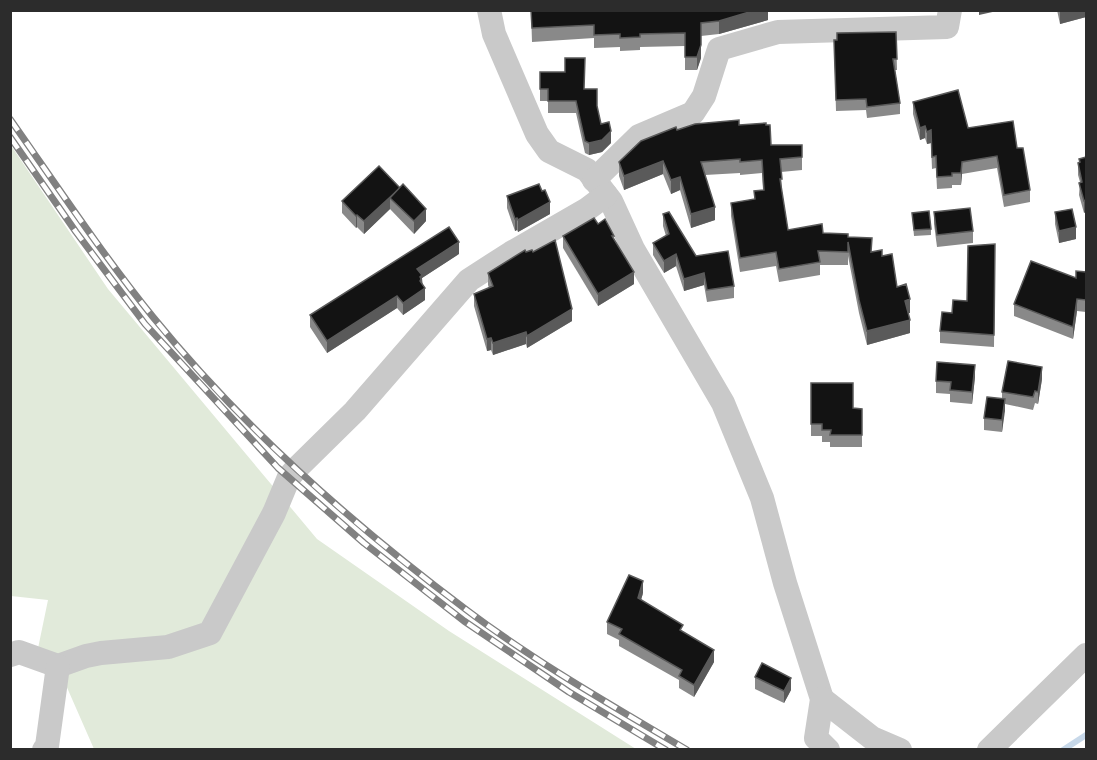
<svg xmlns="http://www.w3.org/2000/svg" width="1097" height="760" viewBox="0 0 1097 760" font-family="Montserrat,sans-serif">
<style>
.green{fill:#e1eada}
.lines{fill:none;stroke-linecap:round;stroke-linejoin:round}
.stream{stroke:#c7d8e9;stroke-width:6}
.minor{stroke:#c9c9c9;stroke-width:24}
.rail-casing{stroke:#818181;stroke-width:7}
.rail{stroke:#fff;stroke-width:4.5;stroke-dasharray:14;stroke-linecap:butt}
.wall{fill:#898989}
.shaded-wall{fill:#5a5a5a}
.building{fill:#131313;stroke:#5a5a5a;stroke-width:1.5}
</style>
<rect width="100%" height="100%" fill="#fff"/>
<path class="green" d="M10,144L108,289L317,539L449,631L636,749H94L58,667L36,658L48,600L11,596Z"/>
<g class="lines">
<path class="stream" d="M1063,750L1086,735"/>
<g class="minor">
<path d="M489,10L494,34L537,134L549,151L587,170L611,201L633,249L723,403L762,498L785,583L822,699L816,738L828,750"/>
<path d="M594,180L639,136L693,113L704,96L719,49L778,32L947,27L950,10"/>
<path d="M10,655L19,652L58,666L86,656L101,653L168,647L210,633L274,513L289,477L296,469L355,411L469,280L511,253L586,210L606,195"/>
<path d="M822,699L872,738L900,750"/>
<path d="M44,750L47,746L58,666"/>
<path d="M989,750L1086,655"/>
</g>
<g class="rail-casing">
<g id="rail">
<path d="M10,119C57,186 102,254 153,317C244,429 353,525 468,611C537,663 613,706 687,750"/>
<path d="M10,137L76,232L145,324L278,468L364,543L464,621L569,692L666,750"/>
</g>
</g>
<use href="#rail" class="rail"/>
</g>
<g class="wall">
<path d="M531,10H768V20L719,34L701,36V58L697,70H685V46L640,47V50L620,51V47L594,48V38L532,42Z"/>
<path d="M1057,10H1086V17L1060,24Z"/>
<path d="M896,32L897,70H895L900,103V114L867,118L866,110L836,111L834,40Z"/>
<path d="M540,72L585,89L597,106L601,124L611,143L602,152L589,155L585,153L576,113H548V101H540Z"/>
<path d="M913,102L968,128L1017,148L1030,190V202L1004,207L997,168L962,174L961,185H952V188L937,189L936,168L932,169L931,143L927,144L925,138L920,140L913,114Z"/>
<path d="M739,125L771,145H802V170L781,172L782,192L788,230L823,233L848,237L872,252L882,256L910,313H908L910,333L867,345L859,313L848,256V265H820V275L779,282L776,266L740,272L731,216V203L754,200V191L763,190L762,173L740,175V173L705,175L715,220L691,228L680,190L671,194L663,174L624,190L619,176V162L677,130Z"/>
<path d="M1086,157L1084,213L1079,195L1080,182L1078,175V163H1079V159Z"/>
<path d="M379,166L426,221L414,234L390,209L364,234L357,227L356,228L342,213V201Z"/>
<path d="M507,196L550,214L518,232L517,230L515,231L507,208Z"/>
<path d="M934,212L973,231V243L937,247L934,224Z"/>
<path d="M1055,212L1076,239L1059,243L1055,224Z"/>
<path d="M912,213L931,229V235L914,236Z"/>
<path d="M663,214L696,256L734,286V298L707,302L704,285L684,291L676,266L664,273L653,255V243L666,236L663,226Z"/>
<path d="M598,224L614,239L634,284L598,306L563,248V236Z"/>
<path d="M995,244L994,347L940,343V331L952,313L967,301Z"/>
<path d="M459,254L422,278L425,300L403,315L397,308L327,353L310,327V315Z"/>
<path d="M1086,272V312L1077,311L1073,339L1014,316V304L1076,278Z"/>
<path d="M488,273L572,321L527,348L526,344L493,355L491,350L487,351L474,306V294L489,288L488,285Z"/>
<path d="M975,377L972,404L950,402V394L936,393V381Z"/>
<path d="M1042,379L1038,404L1035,403L1033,410L1005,404L1002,432L984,430V418L1002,399V392Z"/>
<path d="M811,383L853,408L862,409V447H830V442H822V436H811Z"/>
<path d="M643,593L641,600L683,632L714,662L694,697L679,688V680L619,646V640L607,634V622Z"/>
<path d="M755,677L791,690L784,703L755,689Z"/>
</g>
<g class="shaded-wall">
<path d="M756,10H768V20L719,34V21Z"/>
<path d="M979,10H997V11L979,15Z"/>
<path d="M1067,10H1086V17L1060,24V12Z"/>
<path d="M701,45V58L697,70V57Z"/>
<path d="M925,126V138L920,140V128Z"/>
<path d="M931,130V143L927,144V132Z"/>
<path d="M611,131V143L602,152L589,155V143Z"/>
<path d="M663,161V174L624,190V176Z"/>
<path d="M962,162V174L961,185V173Z"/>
<path d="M680,177V190L671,194V180Z"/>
<path d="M400,188L390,198V209L364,234V221Z"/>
<path d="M1086,200V212L1084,213V201Z"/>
<path d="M550,202V214L518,232V220Z"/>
<path d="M715,207V220L691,228V214Z"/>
<path d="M426,209V221L414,234V221Z"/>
<path d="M357,215V227L356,228V216Z"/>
<path d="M517,218V230L515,231V219Z"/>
<path d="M1076,227V239L1059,243V231Z"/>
<path d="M459,242V254L422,278L421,290L425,288V300L403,315V303L417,269Z"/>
<path d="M676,254V266L664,273V261Z"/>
<path d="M634,272V284L598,306V294Z"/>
<path d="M704,273V285L684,291V279Z"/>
<path d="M397,296V308L327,353V341Z"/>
<path d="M910,299V313L905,314V301Z"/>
<path d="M1077,299V311L1073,339V327Z"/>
<path d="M572,309V321L527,348V336Z"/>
<path d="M910,320V333L867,345V331Z"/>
<path d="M526,332V344L493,355V343Z"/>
<path d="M491,338V350L487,351V339Z"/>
<path d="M975,365V377L972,404V392Z"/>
<path d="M1042,367V379L1038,404V392Z"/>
<path d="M1005,399V411L1002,432V420Z"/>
<path d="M643,581V593L638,610V598Z"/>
<path d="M714,650V662L694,697V685Z"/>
<path d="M791,678V690L784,703V691Z"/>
</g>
<g class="building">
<path d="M531,10H756L719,21L701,23V45L697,57H685V33L640,34V37L620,38V34L594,35V25L532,28Z"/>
<path d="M896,32L897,59H893L900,103L867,107L866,99L836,100L834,40H837V33Z"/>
<path d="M565,58H585L584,89H597V106L601,124L609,122L611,131L602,140L589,143L585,141L576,101H548V89H540V72H565Z"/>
<path d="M958,90L968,128L1013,121L1017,148H1023L1030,190L1004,195L997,156L962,162L961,173H952V176L937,177L936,156L932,157L931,130L927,132L925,126L920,128L913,102Z"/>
<path d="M739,120V125L766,123V125H770L771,145H802V157L780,159L782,179H780L788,230L822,224L823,233L848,234V237L872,238L871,252L882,250V256L892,254L897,287L906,284L910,299L905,301L910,320L867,331L859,300L848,242V252L818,251L820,262L779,269L776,252L740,258L731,203L755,199L754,191L764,190L762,160L740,162V159L701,162L715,207L691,214L680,177L671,180L663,161L624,176L619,162L641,141L676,127L677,130L695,124Z"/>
<path d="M1086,157V200L1084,201L1079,183L1082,182L1078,163L1080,162L1079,159Z"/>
<path d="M379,166L400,188L364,221L357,215L356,216L342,201Z"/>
<path d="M403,184L426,209L414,221L390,198Z"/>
<path d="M539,184L542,191L545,190L550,202L518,220L517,218L515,219L507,196Z"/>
<path d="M970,208L973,231L937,235L934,212Z"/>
<path d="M1072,209L1076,227L1059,231L1055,212Z"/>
<path d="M929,211L931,229L914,230L912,213Z"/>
<path d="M669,212L696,256L728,251L734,286L707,290L704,273L684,279L676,254L664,261L653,243L669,234L663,214Z"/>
<path d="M594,218L598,224L605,219L614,236H612L634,272L598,294L563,236Z"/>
<path d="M449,227L459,242L417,269L422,275L420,277L421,279L420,281L425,288L403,303L397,296L327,341L310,315Z"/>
<path d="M555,240L572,309L527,336L526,332L493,343L491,338L487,339L474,294L493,286L488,273L525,250L526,252L532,250L533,252Z"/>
<path d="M995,244L994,335L940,331L942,312L952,313L953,300L967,301L968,246Z"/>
<path d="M1031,261L1076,278V271L1086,272V300L1077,299L1073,327L1014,304Z"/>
<path d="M1008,361L1042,367L1038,392L1035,391L1033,397L1002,392Z"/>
<path d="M937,362L975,365L972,392L950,390L951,382L936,381Z"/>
<path d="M811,383H853V408L862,409V435H830L831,430H822V424H811Z"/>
<path d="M987,397L1005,399L1002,420L984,418Z"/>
<path d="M629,575L643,581L638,598L683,625L680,630L714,650L694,685L679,676L682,670L619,634L622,629L607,622Z"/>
<path d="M762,663L791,678L784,691L755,677Z"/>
</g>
<rect width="1097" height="760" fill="none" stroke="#2c2c2c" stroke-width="24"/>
</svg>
